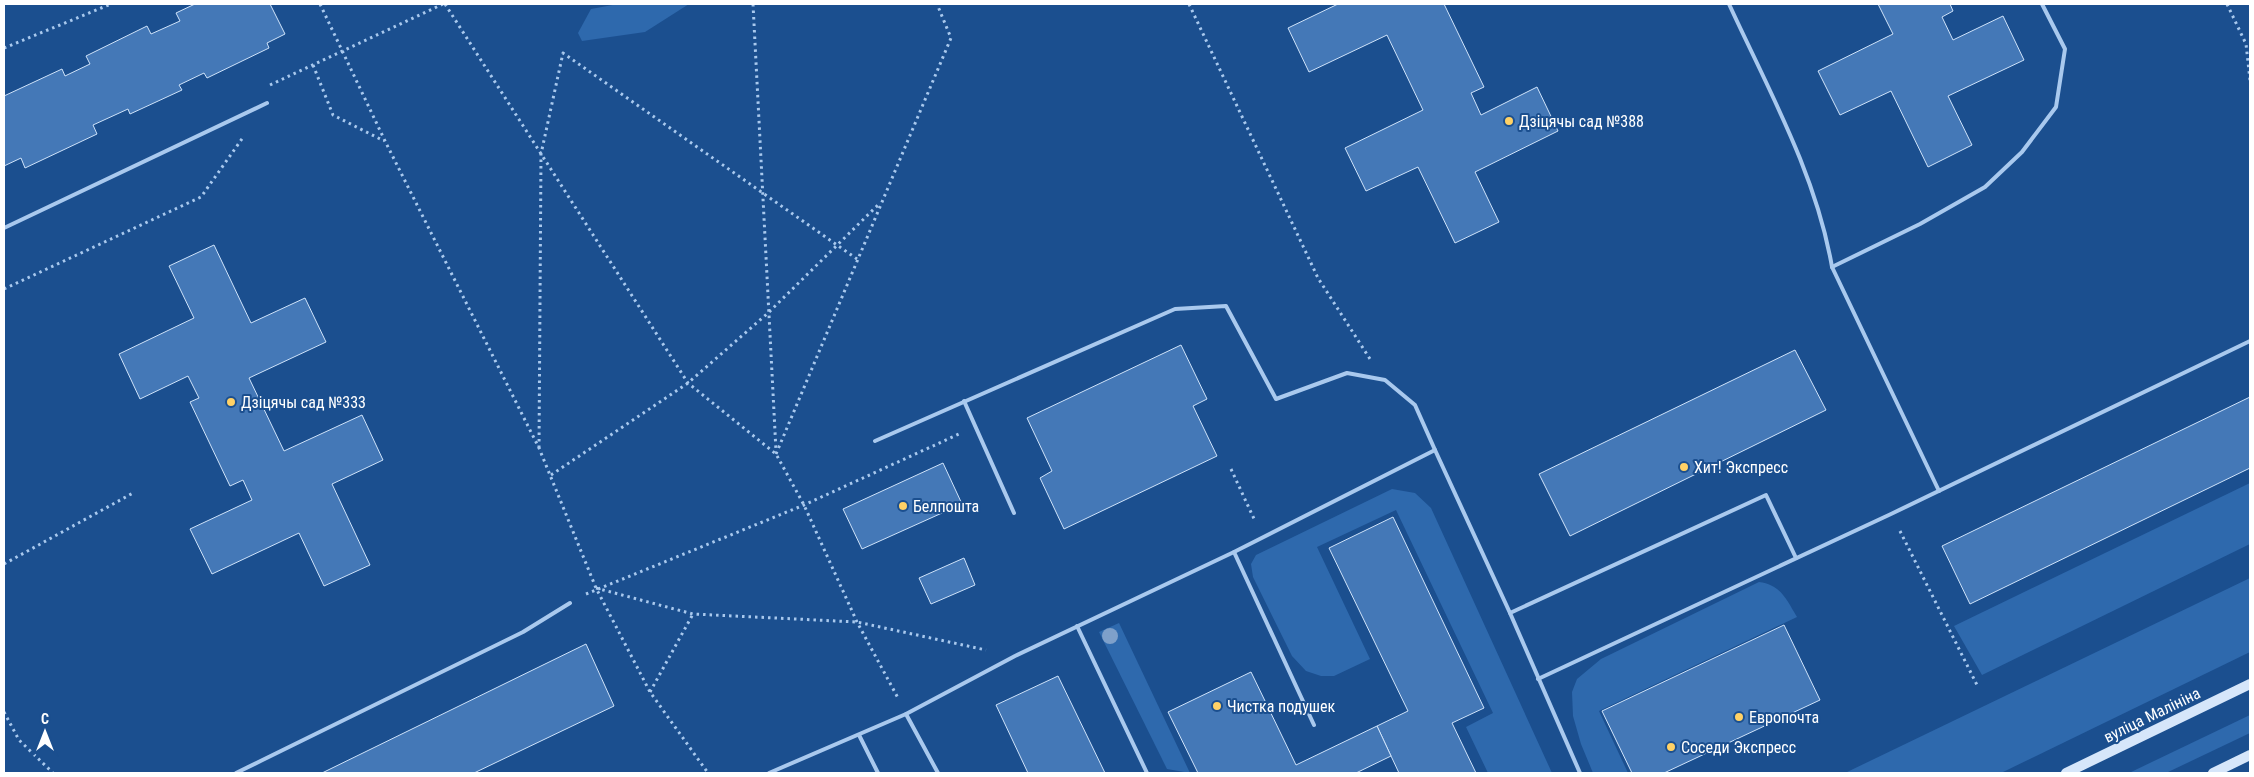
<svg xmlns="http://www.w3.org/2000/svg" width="2254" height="777" viewBox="0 0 2254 777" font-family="'Roboto Condensed',sans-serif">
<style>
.green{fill:#2e69ad}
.building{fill:#4478b7;stroke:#cfe3fa}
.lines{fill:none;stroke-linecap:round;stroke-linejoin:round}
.path{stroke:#a9c9ee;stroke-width:3;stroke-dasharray:2.5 4;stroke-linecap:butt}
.service{stroke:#a9c9ee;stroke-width:4}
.secondary{stroke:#d6e6fa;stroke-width:10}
.tree{fill:#7ea0ca}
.poi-dot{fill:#ffd166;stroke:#1b4f8f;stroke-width:2}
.labels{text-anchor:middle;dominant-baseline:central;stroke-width:4;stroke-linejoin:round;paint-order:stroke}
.poi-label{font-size:16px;fill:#fff;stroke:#1b4f8f;text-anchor:start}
.street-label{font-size:16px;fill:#fff;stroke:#1b4f8f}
</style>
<rect width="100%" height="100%" fill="#1b4f8f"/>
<g class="green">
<path d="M618,4H689L645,32L582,41L578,33L591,9Z"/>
<path d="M2250,483V544L1982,675L1954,626Z"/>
<path d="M1392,489L1415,493L1431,508L1552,773H1488L1466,727L1493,713L1396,510L1317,547L1370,659L1334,676H1321L1306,671L1292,656L1253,577L1251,564L1256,555Z"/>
<path d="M2250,578V652L2001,773H1845Z"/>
<path d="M1759,582C1781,585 1786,599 1797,617L1599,711L1628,773H1593L1581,744L1573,716L1572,692L1577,679L1601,659Z"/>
<path d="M1119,623L1190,773L1167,769L1099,632Z"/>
<path d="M2250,715V733L2166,773H2129Z"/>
</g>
<g class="building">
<path d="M195,4H270L285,34L267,43L269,48L207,78L204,73L179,85L182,90L130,114L128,109L93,125L97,134L25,168L21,158L4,166V96L62,69L65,76L90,64L86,56L147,26L151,34L180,21L176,13Z"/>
<path d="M1338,4H1444L1484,87L1471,93L1481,115L1537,87L1558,131L1475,172L1499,222L1455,243L1418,167L1366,191L1345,148L1423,110L1387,35L1309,72L1288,28Z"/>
<path d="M1878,4H1950L1953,11L1942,17L1953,40L2003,16L2024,60L1948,96L1972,145L1928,167L1891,91L1840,115L1818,71L1893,34Z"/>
<path d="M214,245L251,323L305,298L326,342L249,378L284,451L362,415L383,460L332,484L370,565L324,586L299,533L212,574L190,529L252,500L243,480L230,486L190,402L199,398L188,376L140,399L119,354L194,318L169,266Z"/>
<path d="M1181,345L1207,399L1193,406L1217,456L1064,529L1040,478L1052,471L1027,418Z"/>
<path d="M1795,350L1826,410L1570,536L1539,474Z"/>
<path d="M2250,397V468L1970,604L1942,546Z"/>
<path d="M943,463L962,504L862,549L843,509Z"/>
<path d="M1393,517L1484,708L1452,723L1476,773H1399L1377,726L1408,711L1329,548Z"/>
<path d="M964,558L975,585L931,604L919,578Z"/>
<path d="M1784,625L1820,700L1664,773H1632L1602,711Z"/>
<path d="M586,644L614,706L474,773H322Z"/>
<path d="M1251,672L1296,765L1377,726L1391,756L1356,773H1198L1168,712Z"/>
<path d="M1058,676L1105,773H1028L996,705Z"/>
</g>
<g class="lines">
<g class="path">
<path d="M320,4L385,141L539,448L596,588L650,692L708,773"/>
<path d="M445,4L688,383L776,454L804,505L857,622L898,698"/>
<path d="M753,4L776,451"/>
<path d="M1189,4L1318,278L1370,359"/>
<path d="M2227,4L2246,44L2250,80"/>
<path d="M4,48L111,4"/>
<path d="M313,65L333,115L384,141"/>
<path d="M270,85L443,4"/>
<path d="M4,289L201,197L244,136"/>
<path d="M539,448L541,154L563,53L857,259"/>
<path d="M776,454L951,38L937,4"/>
<path d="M1231,469L1255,521"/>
<path d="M551,475L688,383L768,313L879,204"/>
<path d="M1900,531L1977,685"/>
<path d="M4,564L133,493"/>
<path d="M596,588L693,614L857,622L986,650"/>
<path d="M586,594L804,505L959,434"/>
<path d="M650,692L693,614"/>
<path d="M4,712L19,740L53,773"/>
</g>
<g class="service">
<path d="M1729,4C1768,89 1816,174 1832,267L1939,491"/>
<path d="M4,228L267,103"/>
<path d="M1832,267L1920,224L1985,187L2022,152L2056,107L2065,49L2042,4"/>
<path d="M964,401L1014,513"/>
<path d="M875,441L1175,309L1226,306L1276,399L1347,373L1385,380L1415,405L1435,450"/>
<path d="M1234,552L1314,725"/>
<path d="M1077,626L1147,773"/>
<path d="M1538,679L1891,514L2250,341"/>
<path d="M906,714L938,773"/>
<path d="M859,735L878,773"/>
<path d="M236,773L523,632L570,603"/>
<path d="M769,773L906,714L1015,656L1234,552L1435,450L1510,613"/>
<path d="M1580,773L1510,613L1766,495L1796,558"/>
</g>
<g class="secondary">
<path d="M2066,773L2250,684"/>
<path d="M2213,773L2250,755"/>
</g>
</g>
<circle class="tree" cx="1110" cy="636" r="8"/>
<g class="poi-dot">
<circle cx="1509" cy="121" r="5"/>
<circle cx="231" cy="402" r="5"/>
<circle cx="1684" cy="467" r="5"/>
<circle cx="903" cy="506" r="5"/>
<circle cx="1217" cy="706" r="5"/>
<circle cx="1739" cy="717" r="5"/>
<circle cx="1671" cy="747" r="5"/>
</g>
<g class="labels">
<g class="poi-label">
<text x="1519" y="121">Дзіцячы сад №388</text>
<text x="241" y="402">Дзіцячы сад №333</text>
<text x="1694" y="467">Хит! Экспресс</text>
<text x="913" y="506">Белпошта</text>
<text x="1227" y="706">Чистка подушек</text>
<text x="1749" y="717">Европочта</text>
<text x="1681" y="747">Соседи Экспресс</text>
</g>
<g class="street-label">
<text transform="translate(2152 715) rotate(-26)">вуліца Малініна</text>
</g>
</g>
<rect width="2254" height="777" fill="none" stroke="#ffffff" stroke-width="10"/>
<g transform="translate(45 732)" stroke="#1b4f8f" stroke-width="4" paint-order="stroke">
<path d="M0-4L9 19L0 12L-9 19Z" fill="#ffffff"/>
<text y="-8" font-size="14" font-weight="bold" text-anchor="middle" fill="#ffffff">С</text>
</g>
</svg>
